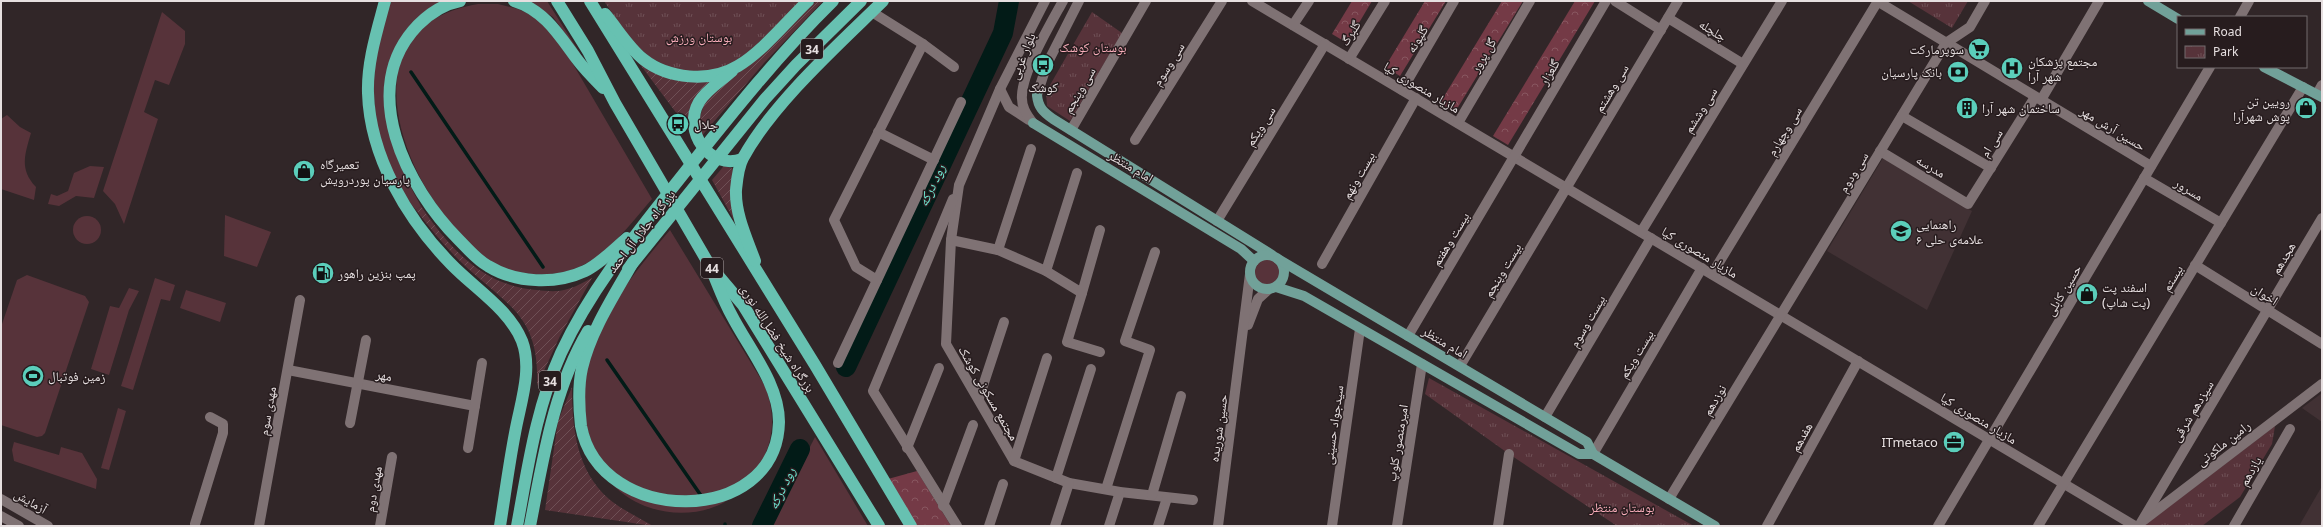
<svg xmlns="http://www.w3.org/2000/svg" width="2323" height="527" viewBox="0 0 2323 527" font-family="'Noto Sans','Noto Naskh Arabic',sans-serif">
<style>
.built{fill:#413134}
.grass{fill:#57333a}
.forest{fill:url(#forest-crowns)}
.park{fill:url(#park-tufts)}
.garden{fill:url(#garden-furrows)}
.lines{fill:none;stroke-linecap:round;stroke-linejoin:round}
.stream{stroke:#021b17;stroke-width:3.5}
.river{stroke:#021b17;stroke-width:20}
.minor{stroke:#7f7274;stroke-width:10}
.major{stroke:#71a199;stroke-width:10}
.highway{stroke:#67c1b1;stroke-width:12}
.labels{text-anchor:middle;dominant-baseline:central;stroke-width:3;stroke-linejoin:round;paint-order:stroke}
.shield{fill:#271c1e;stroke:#ada4a6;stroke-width:1}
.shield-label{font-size:12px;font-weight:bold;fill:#e6dfe0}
.street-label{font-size:13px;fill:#e6dfe0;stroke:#271c1e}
.park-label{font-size:13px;fill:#faaebb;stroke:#271c1e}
.poi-label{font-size:13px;fill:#e6dfe0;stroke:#271c1e;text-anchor:start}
.water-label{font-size:14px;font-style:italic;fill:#6ee7d2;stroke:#271c1e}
</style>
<defs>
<pattern id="forest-crowns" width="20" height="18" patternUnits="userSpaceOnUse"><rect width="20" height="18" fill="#743a46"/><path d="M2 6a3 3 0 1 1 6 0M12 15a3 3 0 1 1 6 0" fill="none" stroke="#885660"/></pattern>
<pattern id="park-tufts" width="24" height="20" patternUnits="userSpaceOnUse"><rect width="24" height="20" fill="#57333a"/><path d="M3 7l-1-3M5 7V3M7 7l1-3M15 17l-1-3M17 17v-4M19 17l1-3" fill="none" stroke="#6f5056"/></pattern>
<pattern id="garden-furrows" width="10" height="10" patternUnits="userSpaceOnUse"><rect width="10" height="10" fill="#57333a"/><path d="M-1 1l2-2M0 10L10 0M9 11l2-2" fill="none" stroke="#6f5056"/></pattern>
</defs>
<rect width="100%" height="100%" fill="#312628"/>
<g class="built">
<path d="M1883,158L1972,211L1927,310L1827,251Z"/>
<path d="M2322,393V422L2302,408Z"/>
<path d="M2322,486V526H2299Z"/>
</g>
<g class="grass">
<path d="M389,1H443C433,8 420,15 411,24C382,55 381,110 394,148C400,169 411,187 421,206L416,210C387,176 372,123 374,79C375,53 384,26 389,1Z"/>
<path d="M528,1H547L583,58L553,17Z"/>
<path d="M478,4H498L518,9L538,18L563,47L652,199C629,225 606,259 571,270C549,277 522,276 500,267C482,259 470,244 457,230C395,164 351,25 478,4Z"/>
<path d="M162,12L185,31V44L169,85L155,80L144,112L158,119L124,224L115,204L103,191Z"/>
<path d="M7,115L20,127L31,133C25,154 19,169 36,187L34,200L1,189V119Z"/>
<path d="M90,166L104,167L94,198L76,196L59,206L48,204L51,194L57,196L68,191L74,173Z"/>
<path d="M225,215L271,232L257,267L224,256Z"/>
<circle cx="87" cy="230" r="14"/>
<path d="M670,230L765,386C777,416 774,449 753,474C744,485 736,496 723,503C680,525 622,509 599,466C596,460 595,452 593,446C590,436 585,425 584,414C582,398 585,376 589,360C603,310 638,268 670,230Z"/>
<circle cx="1268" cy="272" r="14"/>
<path d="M27,275L85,296L89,302L45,433L42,436L37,437L1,425V327L17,280Z"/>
<path d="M155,278L175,285L170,301L161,299L133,390L121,386Z"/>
<path d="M129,288L139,291L129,310L109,375L91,369L110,306L119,308Z"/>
<path d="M186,290L226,303L220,322L180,308Z"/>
<path d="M118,408L126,411L109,470L101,468Z"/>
<path d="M815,437L868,526H770Z"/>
<path d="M14,442L59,455L61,447L82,453L97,479L96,489L14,461L12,450Z"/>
</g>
<g class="forest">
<path d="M1352,1H1372L1347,43L1332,34Z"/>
<path d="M1425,1H1446L1400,76L1385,67Z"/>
<path d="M1502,1H1523L1455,112L1440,103Z"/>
<path d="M1575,1H1595L1508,145L1493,136Z"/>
<path d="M917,471L951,526H917L888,479Z"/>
</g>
<g class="park">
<path d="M604,1H802L750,51L736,61L713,71H677L651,58L631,41Z"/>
<path d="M1908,1H1968L1952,28Z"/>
<path d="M1092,12L1122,33L1070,121L1047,106L1046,92Z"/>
<path d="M1429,378L1694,526H1617L1509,454L1425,394Z"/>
<path d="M2275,426L2272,444L2240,497L2202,526L2145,525Z"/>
</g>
<g class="garden">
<path d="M816,1H823L764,63L700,138L697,126L706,98L786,31Z"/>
<path d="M633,55C660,70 679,87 711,80L690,121L689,130Z"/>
<path d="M724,166L734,169C728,191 733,208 739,229L712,180Z"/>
<path d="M421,206C450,249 483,286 537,290C546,291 556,292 564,290C574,288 584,282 592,278L560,336L537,386C540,314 507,306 462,263C445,247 430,228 416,210Z"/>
<path d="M572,387C572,427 576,470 609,499C622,510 638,517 653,526L545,510L558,421Z"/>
</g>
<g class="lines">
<g class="stream">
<path d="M411,72L543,267"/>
<path d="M607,360L702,497"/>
<path d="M725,524V526"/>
</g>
<g class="river">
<path d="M846,367L1003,33L1009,1"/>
<path d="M762,526L800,449"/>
</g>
<g class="minor">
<path d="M1045,1L1000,89L959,185L951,240L946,344L1014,461L1069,483L1120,492L1193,500"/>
<path d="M1252,1L2135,526"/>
<path d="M1615,1L1661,30"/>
<path d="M1877,1L2151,166"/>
<path d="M872,12L923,44L954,67"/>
<path d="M2240,17L2249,1"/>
<path d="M1668,18L1743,64"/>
<path d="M1293,25L1309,1"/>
<path d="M1349,59L1385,1"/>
<path d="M1000,89L1009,107L1029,120"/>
<path d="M1402,90L1454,1"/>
<path d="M2317,94L2322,85"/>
<path d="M1037,95L1047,64L1079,1"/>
<path d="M2041,100L2099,1"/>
<path d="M1902,116L1991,168"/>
<path d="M1033,123C1026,114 1021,106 1022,95C1023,70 1051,23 1063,1"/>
<path d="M1458,123L1530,1"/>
<path d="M1071,130L1146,1"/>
<path d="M878,132L934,160"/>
<path d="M1135,140L1222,1"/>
<path d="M1880,151L1968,204L2035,97"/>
<path d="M2144,178L2221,223"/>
<path d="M953,199L873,391L957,526"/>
<path d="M1217,221L1325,44"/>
<path d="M1641,232L1782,1"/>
<path d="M951,240L998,250L1046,271L1082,293L1067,342L1100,352"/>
<path d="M998,250L1031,149"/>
<path d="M1322,264L1416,98"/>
<path d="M2195,265L2322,344"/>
<path d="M1046,271L1077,173"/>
<path d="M1712,274L1878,1"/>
<path d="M877,280L856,267L834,220L923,44"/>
<path d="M1082,293L1100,230"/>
<path d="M1248,325L1258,299L1269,289"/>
<path d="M1408,336L1606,1"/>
<path d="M838,363L961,102"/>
<path d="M1460,366L1678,1"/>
<path d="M288,370L475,406"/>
<path d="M979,398L1004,322"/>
<path d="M1545,417L1651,238"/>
<path d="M350,423L366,340"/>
<path d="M468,448L482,363"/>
<path d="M907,448L939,368"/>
<path d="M1593,454L1702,268"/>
<path d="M1014,461L1047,358"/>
<path d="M1056,478L1091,369"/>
<path d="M1106,489L1150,350L1125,341L1155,252"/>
<path d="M1152,495L1181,396"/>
<path d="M1,499L48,526"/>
<path d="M1669,499L1946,43L1970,27L1985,1"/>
<path d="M943,506L973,425"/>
<path d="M1,516L19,526"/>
<path d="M2144,520L2322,384"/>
<path d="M195,524L223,433V424L210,417"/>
<path d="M259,526L300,300"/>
<path d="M380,526L392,457"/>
<path d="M989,526L1003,484"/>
<path d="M1055,526L1069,483"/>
<path d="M1109,526L1120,492"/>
<path d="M1158,526L1167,498"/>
<path d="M1218,526L1250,274"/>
<path d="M1332,526L1360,329"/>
<path d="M1397,526L1422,364"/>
<path d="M1498,526L1509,454"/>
<path d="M1767,526L1858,361"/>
<path d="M1938,526L2210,67"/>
<path d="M2038,526L2303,87"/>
<path d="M2139,526L2322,218"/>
<path d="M2234,526L2290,429"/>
</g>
<g class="major">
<path d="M2148,1L2178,19"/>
<path d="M2264,67L2322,97"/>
<path d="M1037,95C1038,107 1043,112 1053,119L1272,255"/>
<path d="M1033,123L1241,249L1254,261"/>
<circle cx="1267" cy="272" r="17"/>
<path d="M1278,259L1587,442L1593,454"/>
<path d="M1276,287L1304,296L1579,454H1593L1715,526"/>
</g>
<g class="highway">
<path d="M385,1C377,31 367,62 368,93C370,157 407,219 451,264C474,288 509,309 522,341C533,370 520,404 515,433C509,464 505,495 500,526"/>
<path d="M460,1C444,4 429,14 418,25C356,89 407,188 459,240C468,249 477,260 488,266C516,283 555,285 585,271C600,264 614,249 627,238"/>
<path d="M514,1C544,10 559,35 576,58C584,69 594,79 603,88"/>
<path d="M557,1L588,51L615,103L710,266L743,305L879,526"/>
<path d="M590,1L815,365L911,526"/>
<path d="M605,14C617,28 628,47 643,59C668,79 710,83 738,66C763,51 787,21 808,1"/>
<path d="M732,71C721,81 706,90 699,102C682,131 710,171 742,159"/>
<path d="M755,261C747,239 735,214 736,190C737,180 738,167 743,158C773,103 838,45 883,1"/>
<path d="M633,262C614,296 591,330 582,368C578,386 579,408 581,426C600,527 777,527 779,422C779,384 749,349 732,316C723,300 717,282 710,266"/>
<path d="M628,269L765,99L796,65L861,1"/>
<path d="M517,526C528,467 536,408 561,353C592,286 640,229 685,172C732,113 779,54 833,1"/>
<path d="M530,526C543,460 553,390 588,331"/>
</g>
</g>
<defs>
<g id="supermarket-disc" transform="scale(1.15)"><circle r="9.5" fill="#5bcebb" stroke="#271c1e"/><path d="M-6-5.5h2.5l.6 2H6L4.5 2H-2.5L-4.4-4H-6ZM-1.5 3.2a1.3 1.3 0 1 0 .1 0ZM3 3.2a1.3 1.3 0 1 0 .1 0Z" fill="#111"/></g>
<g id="bus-disc" transform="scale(1.15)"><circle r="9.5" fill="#5bcebb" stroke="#271c1e"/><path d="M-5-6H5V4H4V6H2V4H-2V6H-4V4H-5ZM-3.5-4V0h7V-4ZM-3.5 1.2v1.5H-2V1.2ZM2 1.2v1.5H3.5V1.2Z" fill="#111"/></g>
<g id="hospital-disc" transform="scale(1.15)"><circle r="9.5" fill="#5bcebb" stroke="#271c1e"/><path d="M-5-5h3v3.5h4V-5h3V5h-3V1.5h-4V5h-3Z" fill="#111"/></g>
<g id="bank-disc" transform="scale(1.15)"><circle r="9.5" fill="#5bcebb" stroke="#271c1e"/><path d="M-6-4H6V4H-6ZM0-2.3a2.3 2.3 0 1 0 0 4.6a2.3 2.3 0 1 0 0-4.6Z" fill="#111"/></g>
<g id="building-disc" transform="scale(1.15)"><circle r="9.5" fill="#5bcebb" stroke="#271c1e"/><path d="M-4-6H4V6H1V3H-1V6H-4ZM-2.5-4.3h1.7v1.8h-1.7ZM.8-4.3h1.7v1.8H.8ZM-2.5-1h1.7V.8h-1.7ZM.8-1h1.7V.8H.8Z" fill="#111"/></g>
<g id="shop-disc" transform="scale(1.15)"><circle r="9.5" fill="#5bcebb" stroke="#271c1e"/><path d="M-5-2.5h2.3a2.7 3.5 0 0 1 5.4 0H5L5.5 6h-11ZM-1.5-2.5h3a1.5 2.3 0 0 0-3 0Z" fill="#111"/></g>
<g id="school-disc" transform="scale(1.15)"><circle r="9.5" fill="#5bcebb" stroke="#271c1e"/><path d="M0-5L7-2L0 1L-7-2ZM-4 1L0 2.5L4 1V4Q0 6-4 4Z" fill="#111"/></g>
<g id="fuel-disc" transform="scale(1.15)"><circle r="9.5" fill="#5bcebb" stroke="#271c1e"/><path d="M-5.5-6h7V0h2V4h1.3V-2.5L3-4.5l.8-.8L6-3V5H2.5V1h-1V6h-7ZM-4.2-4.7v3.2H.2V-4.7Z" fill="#111"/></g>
<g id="stadium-disc" transform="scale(1.15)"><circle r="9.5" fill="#5bcebb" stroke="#271c1e"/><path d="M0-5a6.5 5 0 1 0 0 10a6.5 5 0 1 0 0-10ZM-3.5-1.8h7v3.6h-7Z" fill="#111"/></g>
<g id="office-disc" transform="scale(1.15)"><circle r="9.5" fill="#5bcebb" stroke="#271c1e"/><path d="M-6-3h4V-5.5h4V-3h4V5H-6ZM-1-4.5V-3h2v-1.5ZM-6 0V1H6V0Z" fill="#111"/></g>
</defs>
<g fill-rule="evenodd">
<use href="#supermarket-disc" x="1979" y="49"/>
<use href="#bus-disc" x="1043" y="65"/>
<use href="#hospital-disc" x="2012" y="68"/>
<use href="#bank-disc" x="1958" y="72"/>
<use href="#building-disc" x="1967" y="108"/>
<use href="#shop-disc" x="2306" y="108"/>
<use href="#bus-disc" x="678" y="124"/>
<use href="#shop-disc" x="304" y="171"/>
<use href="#school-disc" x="1901" y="231"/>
<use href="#fuel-disc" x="323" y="273"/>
<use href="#shop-disc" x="2087" y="294"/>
<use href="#stadium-disc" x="33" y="376"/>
<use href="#office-disc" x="1954" y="442"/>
</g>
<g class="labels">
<g class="shield">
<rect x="801" y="39" width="22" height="20" rx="3"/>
<rect x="701" y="258" width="22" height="20" rx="3"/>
<rect x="539" y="371" width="22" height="20" rx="3"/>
</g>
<g class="shield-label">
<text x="812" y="49">34</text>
<text x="712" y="268">44</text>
<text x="550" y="381">34</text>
</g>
<g class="street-label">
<text transform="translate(1713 30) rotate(32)">چلچله</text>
<text transform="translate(1350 33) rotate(-58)">گلبرگ</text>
<text transform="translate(1417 39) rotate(-59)">گلپونه</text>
<text transform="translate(1483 55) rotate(-59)">گل پرور</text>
<text transform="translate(1022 56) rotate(-68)">بلوار غربی</text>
<text transform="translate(1168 64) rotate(-58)">سی وسوم</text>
<text transform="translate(1549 72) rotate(-60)">گلعزار</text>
<text transform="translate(1422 87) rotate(31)">مازیار منصوری کیا</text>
<text transform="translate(1611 88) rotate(-59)">سی وهشتم</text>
<text transform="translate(1079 90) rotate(-60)">سی وپنجم</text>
<text transform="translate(1700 110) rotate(-58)">سی وششم</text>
<text transform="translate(1260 126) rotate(-58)">سی ویکم</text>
<text transform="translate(2113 128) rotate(31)">حسین آرش مهر</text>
<text transform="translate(1784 131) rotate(-59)">سی وچهارم</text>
<text transform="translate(1991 143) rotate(-58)">سی ام</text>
<text transform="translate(1131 166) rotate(31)">امام منتظر</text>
<text transform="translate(1931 166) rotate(31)">مدرسه</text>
<text transform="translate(1853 172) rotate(-59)">سی ودوم</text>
<text transform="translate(1358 175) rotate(-60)">بیست ونهم</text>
<text transform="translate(2189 189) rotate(31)">مسرور</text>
<text transform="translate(641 231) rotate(-52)">بزرگراه جلال آل احمد</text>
<text transform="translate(1450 239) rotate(-59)">بیست وهفتم</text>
<text transform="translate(1700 252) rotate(31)">مازیار منصوری کیا</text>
<text transform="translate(2283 258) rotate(-59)">هجدهم</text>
<text transform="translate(1502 270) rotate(-59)">بیست وپنجم</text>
<text transform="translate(2172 278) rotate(-59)">بیستم</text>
<text transform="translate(2063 290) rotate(-59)">حسین کابلی</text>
<text transform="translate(2265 294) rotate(32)">اخوان</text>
<text transform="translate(1587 321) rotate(-60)">بیست وسوم</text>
<text transform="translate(778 338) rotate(57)">بزرگراه شیخ فضل‌الله نوری</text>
<text transform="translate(1445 342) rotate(31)">امام منتظر</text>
<text transform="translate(1636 354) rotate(-59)">بیست ویکم</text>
<text transform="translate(384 375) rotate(11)">مهر</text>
<text transform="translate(989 393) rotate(60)">مجتمع مسکونی کوشک</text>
<text transform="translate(1714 400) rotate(-59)">نوزدهم</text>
<text transform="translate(267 411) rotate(-80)">مهدی سوم</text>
<text transform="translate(2192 411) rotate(-59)">سیزدهم شرقی</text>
<text transform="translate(1979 418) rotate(31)">مازیار منصوری کیا</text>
<text transform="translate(1333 425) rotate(-82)">سیدجواد حسینی</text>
<text transform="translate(1218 428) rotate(-82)">حسین شوریده</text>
<text transform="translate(1801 437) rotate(-61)">هفدهم</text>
<text transform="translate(1397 443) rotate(-81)">امیرمنصور کلوپ</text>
<text transform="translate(2223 443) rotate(-38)">رامین ملکوتی</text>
<text transform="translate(2250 471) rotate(-60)">یازدهم</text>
<text transform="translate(373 489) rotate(-80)">مهدی دوم</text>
<text transform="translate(31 501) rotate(30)">آزمایش</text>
</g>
<g class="park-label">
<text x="699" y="37">بوستان ورزش</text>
<text x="1093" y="47">بوستان کوشک</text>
<text x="1622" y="507">بوستان منتظر</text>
</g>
<g class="poi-label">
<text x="1964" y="49" text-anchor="end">سوپرماركت</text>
<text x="2028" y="61">مجتمع پزشکان<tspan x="2028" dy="15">شهر آرا</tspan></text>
<text x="1942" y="72" text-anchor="end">بانک پارسیان</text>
<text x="1043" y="87" text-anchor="middle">کوشک</text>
<text x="2290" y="101" text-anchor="end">رویین تن<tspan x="2290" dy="15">پوش شهرآرا</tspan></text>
<text x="1982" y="108">ساختمان شهر آرا</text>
<text x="694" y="124">جلال</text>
<text x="320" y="164">تعمیرگاه<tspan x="320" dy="15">پارسیان پوردرویش</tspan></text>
<text x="1916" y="224">راهنمایی<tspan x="1916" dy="15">علامه‌ی حلی ۶</tspan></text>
<text x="338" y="273">پمپ بنزین راهور</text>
<text x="2102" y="287">اسفند پت<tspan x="2102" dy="15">(پت شاپ)</tspan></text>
<text x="48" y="376">زمین فوتبال</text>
<text x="1938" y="442" text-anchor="end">ITmetaco</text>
</g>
<g class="water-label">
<text transform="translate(931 185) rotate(-65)">رود درکه</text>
<text transform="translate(781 488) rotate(-64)">رود درکه</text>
</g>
</g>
<rect width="2323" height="527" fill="none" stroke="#e6dfe0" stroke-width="4"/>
<rect x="2177" y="16" width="130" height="52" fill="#271c1e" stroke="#736a6c"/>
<rect x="2185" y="29" width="20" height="6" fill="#71a199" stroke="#736a6c"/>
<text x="2213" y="36" font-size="12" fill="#e6dfe0">Road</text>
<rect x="2185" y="46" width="20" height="12" fill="url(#park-tufts)" stroke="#736a6c"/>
<text x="2213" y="56" font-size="12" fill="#e6dfe0">Park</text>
</svg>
